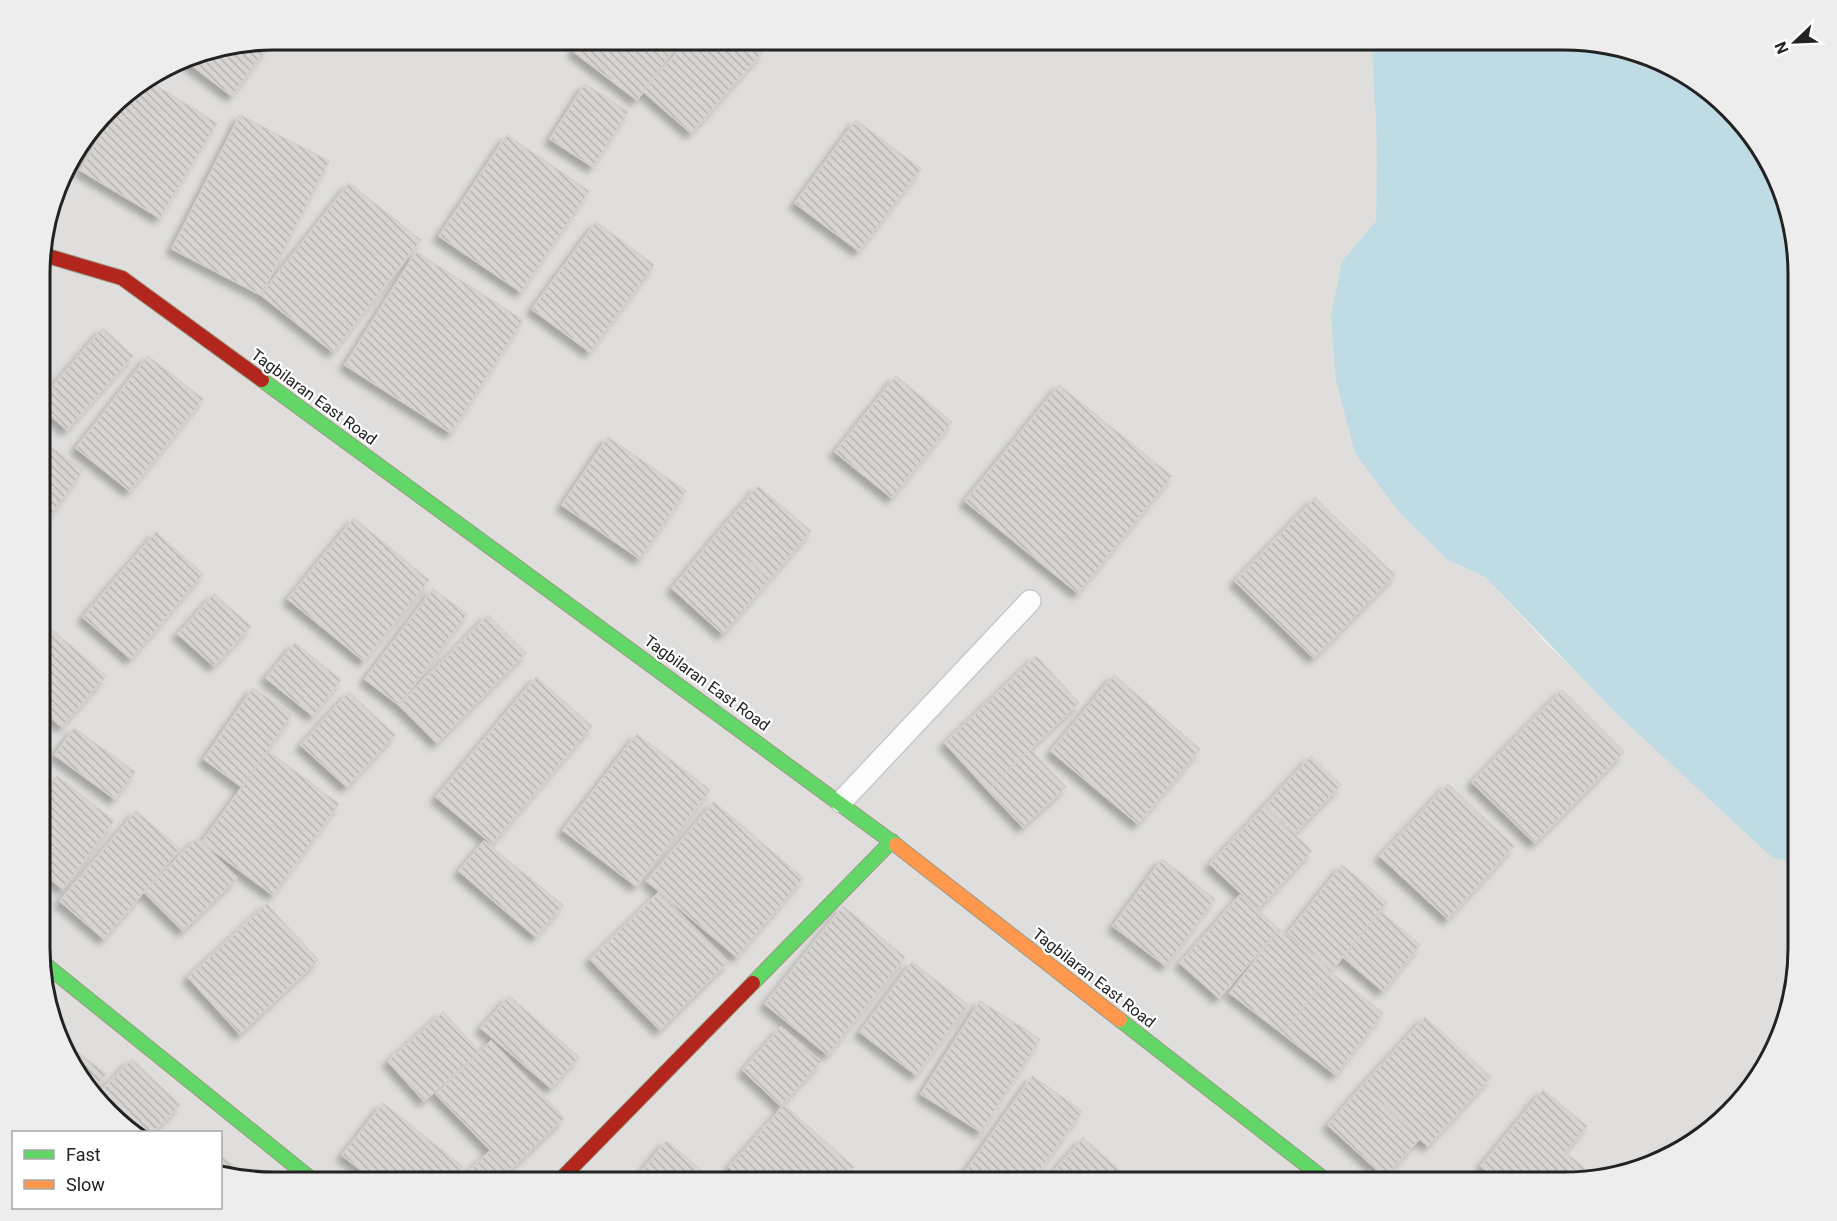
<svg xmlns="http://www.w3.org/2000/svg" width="1837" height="1221" viewBox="0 0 1837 1221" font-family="Roboto,sans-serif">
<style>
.residential{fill:#dfdedc}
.water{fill:#bfdbe3}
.building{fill:url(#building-back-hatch);stroke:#d3d0cc;stroke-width:1.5;filter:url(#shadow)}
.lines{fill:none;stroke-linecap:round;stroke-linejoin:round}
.lane-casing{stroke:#c9c8c7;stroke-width:24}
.fast-casing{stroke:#999a82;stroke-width:16}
.slow-casing{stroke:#999a82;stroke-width:16}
.jam-casing{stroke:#999a82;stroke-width:16}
.lane{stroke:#fdfcfc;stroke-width:21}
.fast{stroke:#63d668;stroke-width:14}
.slow{stroke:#ff974d;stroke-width:14}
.jam{stroke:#b3261e;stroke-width:14}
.labels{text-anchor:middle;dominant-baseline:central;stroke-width:4.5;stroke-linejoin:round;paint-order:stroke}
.street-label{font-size:16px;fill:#222;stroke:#fff}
.rim{fill:none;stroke:#222;stroke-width:3}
</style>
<defs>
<pattern id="building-back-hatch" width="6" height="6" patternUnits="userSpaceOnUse" patternTransform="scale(1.5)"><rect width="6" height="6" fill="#d7d4d2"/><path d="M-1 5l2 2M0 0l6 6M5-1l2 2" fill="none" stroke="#b8b6b4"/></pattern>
<filter id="shadow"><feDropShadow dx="-5.5" dy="5.5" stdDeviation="3" flood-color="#0004"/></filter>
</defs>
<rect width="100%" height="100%" fill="#f0eeeb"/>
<path class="residential" d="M274,39H1402L1372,48L1377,149L1376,221L1342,261L1448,560L1485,577L1548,645L1773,858L1798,863V962L1786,1022L1758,1078L1680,1151L1578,1182H274L221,1173L220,1132H134L71,1065L41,977V244L63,170L119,98L184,57Z"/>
<path class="water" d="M1402,39H1563L1638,51L1694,79L1767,157L1798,259V863L1773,858L1617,714L1485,577L1448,560L1400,513L1355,453L1336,380L1331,315L1342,261L1376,221L1377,149L1372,48Z"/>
<g class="building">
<path d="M582,39H682L637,100L573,51Z"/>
<path d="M689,39H748L763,52L691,133L643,91Z"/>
<path d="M264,41L269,45L232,96L182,58Z"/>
<path d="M147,80L217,123L160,218L80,170L126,93Z"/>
<path d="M585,84L628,112L593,167L550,139Z"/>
<path d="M240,115L329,161L261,295L172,249Z"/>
<path d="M856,120L921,169L859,251L795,203Z"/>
<path d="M507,135L589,191L521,292L439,236Z"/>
<path d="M349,183L421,240L333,352L261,295Z"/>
<path d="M596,222L654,265L590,352L532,309Z"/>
<path d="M416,252L523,320L451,433L345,365Z"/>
<path d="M103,328L133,356L67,430L41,407V399Z"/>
<path d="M148,356L203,399L130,491L76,448Z"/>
<path d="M896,376L952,422L892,498L835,452Z"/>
<path d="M1059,385L1172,476L1078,593L965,501Z"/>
<path d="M608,437L686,491L640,559L562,505Z"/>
<path d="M41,440L83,470L41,530Z"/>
<path d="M758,486L811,531L770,579L717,534Z"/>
<path d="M1315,498L1395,575L1314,658L1235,581Z"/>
<path d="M354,518L429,580L364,661L288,599Z"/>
<path d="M156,532L203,574L131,659L83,617Z"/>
<path d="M717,534L770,579L723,634L672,588Z"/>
<path d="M433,589L467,614L399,705L365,679Z"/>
<path d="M214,594L251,626L214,666L178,634Z"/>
<path d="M488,615L526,653L437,743L399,705Z"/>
<path d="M41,620L106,676L62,727L41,709Z"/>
<path d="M295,643L341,680L313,716L266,678Z"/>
<path d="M1036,656L1079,703L988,790L945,743Z"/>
<path d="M1114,675L1200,749L1138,824L1051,751Z"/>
<path d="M536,677L592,726L492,844L436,797Z"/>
<path d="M253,688L292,715L242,787L204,759Z"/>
<path d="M1562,690L1624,752L1535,843L1472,782Z"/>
<path d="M349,692L395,735L347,787L301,745Z"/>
<path d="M74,728L135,772L115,799L55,755Z"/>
<path d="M637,734L710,790L636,886L563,830Z"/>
<path d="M1030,749L1066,787L1023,827L988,790Z"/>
<path d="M268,751L339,804L273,895L202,842Z"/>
<path d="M1311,756L1341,785L1294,834L1265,806Z"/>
<path d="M57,776L114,821L63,889L41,872V796Z"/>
<path d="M1448,784L1514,846L1448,919L1380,856Z"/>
<path d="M714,802L803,878L737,957L647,881Z"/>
<path d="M1265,806L1312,851L1258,909L1210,864Z"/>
<path d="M136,811L180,849L104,939L60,901Z"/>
<path d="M197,838L237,878L183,931L144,892Z"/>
<path d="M484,841L563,905L536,937L459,871Z"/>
<path d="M1162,859L1215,899L1166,966L1113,926Z"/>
<path d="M1342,865L1387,902L1332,970L1288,933Z"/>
<path d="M659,892L728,962L660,1030L590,959Z"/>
<path d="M1240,895L1279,929L1219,998L1180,963Z"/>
<path d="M267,904L318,960L240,1034L188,977Z"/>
<path d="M843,906L905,957L828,1055L765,1004Z"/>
<path d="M1380,911L1420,945L1383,991L1343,957Z"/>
<path d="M1279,929L1332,970L1283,1034L1230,993Z"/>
<path d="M912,962L968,1005L916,1075L860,1032Z"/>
<path d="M1330,972L1383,1013L1336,1075L1283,1034Z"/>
<path d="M509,996L579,1057L551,1088L481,1028Z"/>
<path d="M980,1001L1040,1039L981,1132L921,1094Z"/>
<path d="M443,1012L480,1052L424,1101L388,1061Z"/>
<path d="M1425,1017L1491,1077L1428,1146L1362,1086Z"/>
<path d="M781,1027L821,1062L781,1106L743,1070Z"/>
<path d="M491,1041L564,1118L510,1170L436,1094Z"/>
<path d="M71,1047L106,1074L94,1090L71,1065L67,1053Z"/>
<path d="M132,1059L180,1105L154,1132H134L98,1094Z"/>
<path d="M1032,1076L1082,1111L1032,1182H958Z"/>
<path d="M1362,1086L1420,1138L1385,1177L1328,1125Z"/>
<path d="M1543,1090L1587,1126L1565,1152L1585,1168L1574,1182H1500L1481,1166Z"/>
<path d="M383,1103L463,1167L451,1182H377L342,1155Z"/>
<path d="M784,1105L854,1167L841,1182H745L729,1167Z"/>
<path d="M1083,1138L1133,1182H1044Z"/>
<path d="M666,1141L716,1182H633Z"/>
<path d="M490,1151L515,1177L510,1182H457Z"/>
<path d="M220,1155L250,1178L220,1173Z"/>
</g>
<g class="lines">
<g class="lane-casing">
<path id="lane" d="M841,802L1030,601"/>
</g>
<g class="fast-casing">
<g id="fast">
<path d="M262,380L896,845"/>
<path d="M41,961L315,1182"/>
<path d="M753,983L892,841"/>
<path d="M1120,1020L1328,1182"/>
</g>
</g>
<g class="slow-casing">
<path id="slow" d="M896,845L1120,1020"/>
</g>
<g class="jam-casing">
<g id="jam">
<path d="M41,254L122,278L262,380"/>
<path d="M558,1182L753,983"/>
</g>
</g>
<use href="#lane" class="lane"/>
<use href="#fast" class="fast"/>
<use href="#slow" class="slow"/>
<use href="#jam" class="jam"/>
</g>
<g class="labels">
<g class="street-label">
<text transform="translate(314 397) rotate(36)">Tagbilaran East Road</text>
<text transform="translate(707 683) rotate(36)">Tagbilaran East Road</text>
<text transform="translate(1094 978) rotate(38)">Tagbilaran East Road</text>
</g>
</g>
<path d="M0 0H1837V1221H0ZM274 50H1564A224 224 0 0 1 1788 274V948A224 224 0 0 1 1564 1172H274A224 224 0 0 1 50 948V274A224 224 0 0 1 274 50Z" fill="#ededed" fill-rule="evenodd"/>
<path class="rim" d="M274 50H1564A224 224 0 0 1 1788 274V948A224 224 0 0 1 1564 1172H274A224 224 0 0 1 50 948V274A224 224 0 0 1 274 50Z"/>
<rect x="12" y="1131" width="210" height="78" fill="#ffffff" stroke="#a7a7a7" stroke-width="1.5"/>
<rect x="24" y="1150" width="30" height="9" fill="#63d668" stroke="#a7a7a7" stroke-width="1.5"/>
<text x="66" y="1161" font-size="18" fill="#222222">Fast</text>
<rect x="24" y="1180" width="30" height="9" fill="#ff974d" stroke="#a7a7a7" stroke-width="1.5"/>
<text x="66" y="1191" font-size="18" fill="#222222">Slow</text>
<g transform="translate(1795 42) rotate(247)" stroke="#ffffff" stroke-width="4.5" paint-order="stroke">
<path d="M0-4.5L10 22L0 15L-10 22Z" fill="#222222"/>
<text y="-9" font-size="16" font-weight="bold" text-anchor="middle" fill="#222222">N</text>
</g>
</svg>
